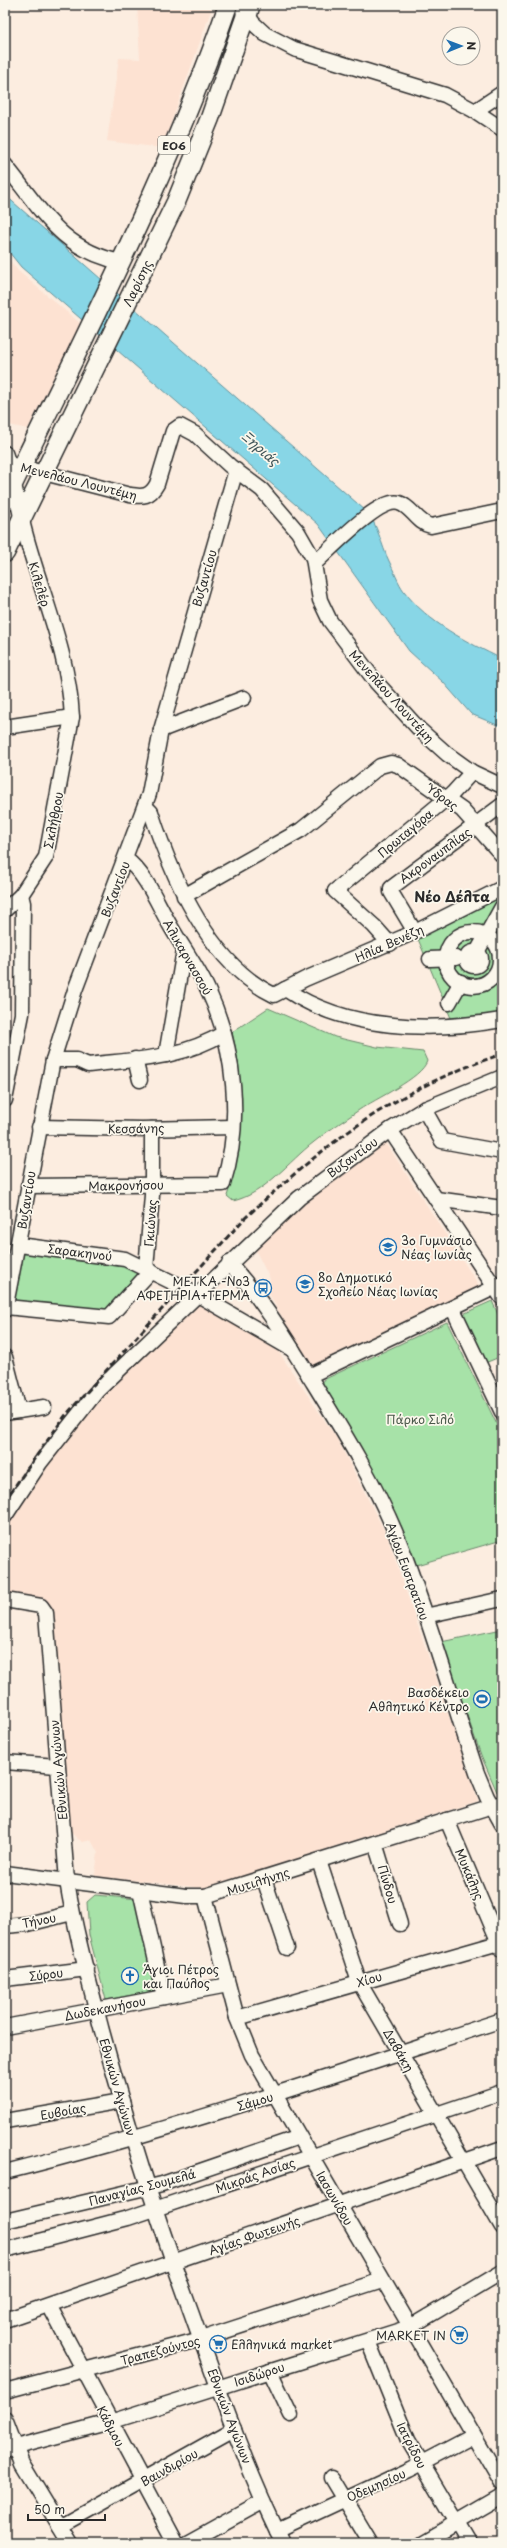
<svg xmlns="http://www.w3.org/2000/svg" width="507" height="2548" viewBox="0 0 507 2548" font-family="'Playpen Sans',sans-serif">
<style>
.built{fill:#fde2d2}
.green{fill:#a7e2a8;stroke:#69866a}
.water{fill:#88d6e6;stroke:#63929b}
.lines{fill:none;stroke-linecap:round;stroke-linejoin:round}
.minor-casing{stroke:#2b2b2b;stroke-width:17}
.major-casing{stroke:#2b2b2b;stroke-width:21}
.highway-casing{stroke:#2b2b2b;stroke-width:24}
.minor{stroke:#fbf7ec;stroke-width:14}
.major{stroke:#fbf7ec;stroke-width:18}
.highway{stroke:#fbf7ec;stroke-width:21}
.rail{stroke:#2b2b2b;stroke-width:3;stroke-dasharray:6 3;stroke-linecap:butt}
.labels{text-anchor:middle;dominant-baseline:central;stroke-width:3.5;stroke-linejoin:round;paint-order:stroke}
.shield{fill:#fbf7ec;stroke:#696865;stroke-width:1}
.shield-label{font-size:11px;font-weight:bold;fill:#2b2b2b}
.street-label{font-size:12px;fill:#2b2b2b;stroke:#fbf7ec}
.poi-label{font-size:12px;fill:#2b2b2b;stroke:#fbf7ec;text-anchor:start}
.park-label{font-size:12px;fill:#4a594a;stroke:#fbf7ec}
.water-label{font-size:13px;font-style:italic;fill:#42565a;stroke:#fbf7ec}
.quarter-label{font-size:14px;font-weight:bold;fill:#2b2b2b;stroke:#fbf7ec}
</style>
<rect width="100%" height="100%" fill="#fcede0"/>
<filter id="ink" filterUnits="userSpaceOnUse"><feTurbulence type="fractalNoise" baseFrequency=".025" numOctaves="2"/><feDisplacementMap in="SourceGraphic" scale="8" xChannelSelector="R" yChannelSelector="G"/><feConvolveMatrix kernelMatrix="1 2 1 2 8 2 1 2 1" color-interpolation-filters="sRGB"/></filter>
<g filter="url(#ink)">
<g class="built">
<path d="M137,5H213L162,148L107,141L119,58L140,59Z"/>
<path d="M5,254L18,271L81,324L28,429L5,424Z"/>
<path d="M386,1143L480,1287L310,1368L267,1290L270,1279L255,1249L301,1206Z"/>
<path d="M194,1302L276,1348L337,1439L387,1536L478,1801L205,1888L95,1876L98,1853L91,1840L83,1842L78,1839L68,1830L50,1605L5,1593V1523L36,1477L106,1389Z"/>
</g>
<g class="green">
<path d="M502,894V1018L453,1023L418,939Z"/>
<path d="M268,1008L335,1037L377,1047L423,1052L427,1061C422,1078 375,1099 359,1110C344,1121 328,1130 314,1142C289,1161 265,1194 233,1201L227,1196C245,1142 245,1087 232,1032Z"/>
<path d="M24,1252L117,1263L141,1275L108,1314L12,1301L21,1254Z"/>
<path d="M492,1301L502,1323V1356L485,1363L463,1314Z"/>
<path d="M447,1322L502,1435V1540L413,1566C390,1503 359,1441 323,1384V1380Z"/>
<path d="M502,1629V1790L497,1792L481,1755L441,1642Z"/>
<path d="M95,1895L138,1899L159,1990L106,2000L89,1935L87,1902Z"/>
</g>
<path class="water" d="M5,195L366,511C378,524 381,545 389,561C394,571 398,583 404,591C428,623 467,642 502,659V727L471,714L443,682L409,651L318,524L21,267L5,247Z"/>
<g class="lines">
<g class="minor-casing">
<g id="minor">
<path d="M244,8L253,23L265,34L294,49L445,95L475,111L502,129"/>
<path d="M475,111L502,93"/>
<path d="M5,165C41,209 61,250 121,262"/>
<path d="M5,453C15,480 18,509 26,536C42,595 69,655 72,717L46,857L21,895L5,910"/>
<path d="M9,464L130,495C143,497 150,497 157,484L173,431L180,426L195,434L230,466L262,490L298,532L313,558L320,600L330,621L376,682L419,729L447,754L472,772L502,786"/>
<path d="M315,563C331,549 379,497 399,503C412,507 417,523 431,526L502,511"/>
<path d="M5,727L72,717"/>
<path d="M161,730L244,698"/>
<path d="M145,806L151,812C172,877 209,964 274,995L305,979L415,932L502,888"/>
<path d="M184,896L301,830L380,766L391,763L398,765L462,810L502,855"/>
<path d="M415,932L391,892V888L502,805"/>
<circle cx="473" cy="959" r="27"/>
<path d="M390,944L374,926L335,891L453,793L472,772"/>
<path d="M477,952L502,907"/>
<circle cx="474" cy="959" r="7"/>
<path d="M430,959L456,958"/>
<path d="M285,989C347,1031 431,1032 502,1020"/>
<path d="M449,1003L461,982"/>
<path d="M166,1055L184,950"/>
<path d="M135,1059L140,1080"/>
<path d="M53,1060H77L88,1065C137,1059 181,1059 224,1033"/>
<path d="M5,1100L22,1014L23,903L21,895"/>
<path d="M424,1109L442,1141L502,1152"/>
<path d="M39,1127L142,1129L233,1127"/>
<path d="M390,1130L502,1298"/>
<path d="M28,1186L223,1184C243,1122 235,1048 208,990C198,968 183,948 171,927C158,905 147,875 126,859"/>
<path d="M436,1199L502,1208"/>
<path d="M19,1245L125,1259L198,1295L293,1350"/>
<path d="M229,1263C262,1299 285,1337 311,1379C343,1431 376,1484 399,1541C429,1616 451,1696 477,1773L487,1797L502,1824"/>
<path d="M146,1269L152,1195V1129"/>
<path d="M6,1307L109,1317L151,1271"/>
<path d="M453,1309L502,1412"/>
<path d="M5,1310L53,1060L75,990L149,794L161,730L236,470"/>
<path d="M5,1357L19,1411"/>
<path d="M309,1376L502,1284"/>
<path d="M5,1413L44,1407"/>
<path d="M5,1516L40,1463L97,1391L299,1198L390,1130L424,1109L502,1077"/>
<path d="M5,1600L41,1606L46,1613L67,1881C75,1931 89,1981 102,2031C128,2126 157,2219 191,2312C219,2390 246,2469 283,2543"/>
<path d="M425,1616L502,1599"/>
<path d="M5,1762L57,1766"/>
<path d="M447,1820L502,1950"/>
<path d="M375,1843L400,1924"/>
<path d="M319,1861L359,1982L502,2227"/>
<path d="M5,1873L186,1896H205L502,1803"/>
<path d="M264,1879L287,1948"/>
<path d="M140,1890L164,1997"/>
<path d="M205,1896L237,2018L252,2055L502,2484"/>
<path d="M5,1926L28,1924L72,1913"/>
<path d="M5,1979L87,1969"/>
<path d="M237,2018L502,1942"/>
<path d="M5,2027L228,1985"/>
<path d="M5,2121L122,2101"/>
<path d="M5,2172C174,2130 337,2074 502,2020"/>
<path d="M5,2221L162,2184L299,2137"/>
<path d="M5,2250L128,2218L502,2092"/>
<path d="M50,2307L176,2543"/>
<path d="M5,2320L502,2148"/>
<path d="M368,2341L408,2440L469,2543"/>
<path d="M270,2371L291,2415"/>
<path d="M5,2391L201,2339L382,2280"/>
<path d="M5,2419L22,2464L70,2543"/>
<path d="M5,2450L110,2422L410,2327L502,2272"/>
<path d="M332,2478L371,2543"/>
<path d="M60,2526L234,2429"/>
<path d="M277,2531L410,2469L473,2436"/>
<path d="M187,2543L263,2501"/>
<path d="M421,2543L502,2496"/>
</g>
</g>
<g class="major-casing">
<g id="major">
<path d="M5,501C83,338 169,176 228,5"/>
<path d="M5,553L176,202L210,118L247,12"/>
</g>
</g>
<g class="highway-casing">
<path id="highway" d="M247,12L249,5"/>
</g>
<use href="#minor" class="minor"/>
<use href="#major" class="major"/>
<use href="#highway" class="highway"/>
<path class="rail" d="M5,1500L65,1416L244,1219C326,1143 394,1090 502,1054"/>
</g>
</g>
<defs>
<g id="school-ring" transform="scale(0.9)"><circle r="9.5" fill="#fbf7ec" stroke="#1f6fb2" stroke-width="1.5"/><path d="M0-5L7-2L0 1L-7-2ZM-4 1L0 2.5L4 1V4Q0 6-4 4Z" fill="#1f6fb2"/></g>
<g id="bus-ring" transform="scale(0.9)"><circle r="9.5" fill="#fbf7ec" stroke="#1f6fb2" stroke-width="1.5"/><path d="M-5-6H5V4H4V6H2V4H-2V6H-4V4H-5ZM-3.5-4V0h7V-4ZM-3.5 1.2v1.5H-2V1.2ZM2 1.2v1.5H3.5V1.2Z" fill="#1f6fb2"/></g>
<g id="stadium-ring" transform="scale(0.9)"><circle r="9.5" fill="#fbf7ec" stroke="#1f6fb2" stroke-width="1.5"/><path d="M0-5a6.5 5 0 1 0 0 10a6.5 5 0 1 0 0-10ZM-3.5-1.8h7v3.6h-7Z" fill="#1f6fb2"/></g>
<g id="church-ring" transform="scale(0.9)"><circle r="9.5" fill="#fbf7ec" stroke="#1f6fb2" stroke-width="1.5"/><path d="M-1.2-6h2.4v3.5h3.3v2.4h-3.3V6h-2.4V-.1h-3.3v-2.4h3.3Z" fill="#1f6fb2"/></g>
<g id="supermarket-ring" transform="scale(0.9)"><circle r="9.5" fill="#fbf7ec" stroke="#1f6fb2" stroke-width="1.5"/><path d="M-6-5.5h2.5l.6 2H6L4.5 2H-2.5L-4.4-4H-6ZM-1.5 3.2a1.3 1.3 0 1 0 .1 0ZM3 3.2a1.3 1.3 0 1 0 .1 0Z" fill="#1f6fb2"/></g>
</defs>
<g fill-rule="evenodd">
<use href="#school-ring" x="388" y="1247"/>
<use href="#school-ring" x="305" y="1284"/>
<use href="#bus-ring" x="263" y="1288"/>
<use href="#stadium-ring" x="482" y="1699"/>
<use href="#church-ring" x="130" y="1976"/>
<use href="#supermarket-ring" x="459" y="2335"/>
<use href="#supermarket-ring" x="218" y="2344"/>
</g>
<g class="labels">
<rect class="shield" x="158" y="136" width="32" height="18" rx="3"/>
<g class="shield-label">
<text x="174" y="145">ΕΟ6</text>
</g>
<g class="street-label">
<text transform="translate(137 283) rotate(-64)">Λαρίσης</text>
<text transform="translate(79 481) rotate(14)">Μενελάου Λουντέμη</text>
<text transform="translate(204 578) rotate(-74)">Βυζαντίου</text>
<text transform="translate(40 584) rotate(73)">Κιλελέρ</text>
<text transform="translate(392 696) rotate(48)">Μενελάου Λουντέμη</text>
<text transform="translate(443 797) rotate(36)">Ύδρας</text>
<text transform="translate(53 820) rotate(-79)">Σκλήθρου</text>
<text transform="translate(405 833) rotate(-40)">Πρωταγόρα</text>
<text transform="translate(435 855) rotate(-36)">Ακροναυπλίας</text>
<text transform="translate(115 889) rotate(-69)">Βυζαντίου</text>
<text transform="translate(389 943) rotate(-24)">Ηλία Βενέζη</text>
<text transform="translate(188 957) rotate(60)">Αλικαρνασσού</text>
<text transform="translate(136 1128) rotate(-1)">Κεσσάνης</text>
<text transform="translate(352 1157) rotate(-36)">Βυζαντίου</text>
<text transform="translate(126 1185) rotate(-1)">Μακρονήσου</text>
<text transform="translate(26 1200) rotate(-81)">Βυζαντίου</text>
<text transform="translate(150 1223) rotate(-86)">Γκιώνας</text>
<text transform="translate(80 1252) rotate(7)">Σαρακηνού</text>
<text transform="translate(408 1571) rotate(70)">Αγίου Ευστρατίου</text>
<text transform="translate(58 1770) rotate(-95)">Εθνικών Αγώνων</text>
<text transform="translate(470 1874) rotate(67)">Μυκάλης</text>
<text transform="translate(258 1881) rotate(-18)">Μυτιλήνης</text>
<text transform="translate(388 1884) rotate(73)">Πίνδου</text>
<text transform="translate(39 1920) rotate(-11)">Τήνου</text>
<text transform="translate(46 1974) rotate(-7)">Σύρου</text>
<text transform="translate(369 1979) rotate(-16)">Χίου</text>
<text transform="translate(105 2008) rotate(-11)">Δωδεκανήσου</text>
<text transform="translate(399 2050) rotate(60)">Δαβάκη</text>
<text transform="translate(118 2087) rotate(74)">Εθνικών Αγώνων</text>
<text transform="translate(255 2101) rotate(-16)">Σάμου</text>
<text transform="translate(63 2111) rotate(-10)">Ευβοίας</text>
<text transform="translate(255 2175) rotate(-19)">Μικράς Ασίας</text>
<text transform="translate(142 2187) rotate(-15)">Παναγίας Σουμελά</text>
<text transform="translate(335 2198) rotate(60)">Ιασωνίδου</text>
<text transform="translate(254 2235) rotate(-19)">Αγίας Φωτεινής</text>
<text transform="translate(160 2350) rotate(-15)">Τραπεζούντος</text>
<text transform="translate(259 2374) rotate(-18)">Ισιδώρου</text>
<text transform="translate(230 2416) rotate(69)">Εθνικών Αγώνων</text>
<text transform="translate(111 2426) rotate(62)">Κάδμου</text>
<text transform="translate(412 2445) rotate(63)">Ιατρίδου</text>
<text transform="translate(169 2467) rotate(-29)">Βαινδιρίου</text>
<text transform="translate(376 2485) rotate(-24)">Οδεμησίου</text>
</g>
<g class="poi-label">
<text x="401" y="1240">3ο Γυμνάσιο<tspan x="401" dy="14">Νέας Ιωνίας</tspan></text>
<text x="318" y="1277">8ο Δημοτικό<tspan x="318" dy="14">Σχολείο Νέας Ιωνίας</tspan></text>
<text x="250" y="1281" text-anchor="end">ΜΕΤΚΑ -Νο3<tspan x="250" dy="14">ΑΦΕΤΗΡΙΑ+ΤΕΡΜΑ</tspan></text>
<text x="469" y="1692" text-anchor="end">Βασδέκειο<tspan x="469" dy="14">Αθλητικό Κέντρο</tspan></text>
<text x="143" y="1969">Άγιοι Πέτρος<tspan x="143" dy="14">και Παύλος</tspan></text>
<text x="446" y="2335" text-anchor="end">MARKET IN</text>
<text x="231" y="2344">Ελληνικά market</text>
</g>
<g class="park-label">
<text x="420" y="1419">Πάρκο Σιλό</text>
</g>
<g class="water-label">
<text transform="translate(261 448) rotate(41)">Ξηριάς</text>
</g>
<g class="quarter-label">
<text x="452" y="896">Νέο Δέλτα</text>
</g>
</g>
<rect width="507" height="2548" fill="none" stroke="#fbf7ec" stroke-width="20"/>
<rect x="10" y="10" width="487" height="2528" fill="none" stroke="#2b2b2b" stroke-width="1.5" filter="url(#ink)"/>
<g transform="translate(461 46) rotate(89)"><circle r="19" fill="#fbf7ec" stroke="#a8a59f"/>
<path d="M0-3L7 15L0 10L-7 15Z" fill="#1f6fb2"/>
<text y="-6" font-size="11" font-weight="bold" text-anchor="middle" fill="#2b2b2b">N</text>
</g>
<path d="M28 2514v6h77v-6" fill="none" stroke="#2b2b2b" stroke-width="2"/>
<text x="34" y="2514" font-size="12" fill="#2b2b2b" stroke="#fbf7ec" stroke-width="3" paint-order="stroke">50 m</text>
</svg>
